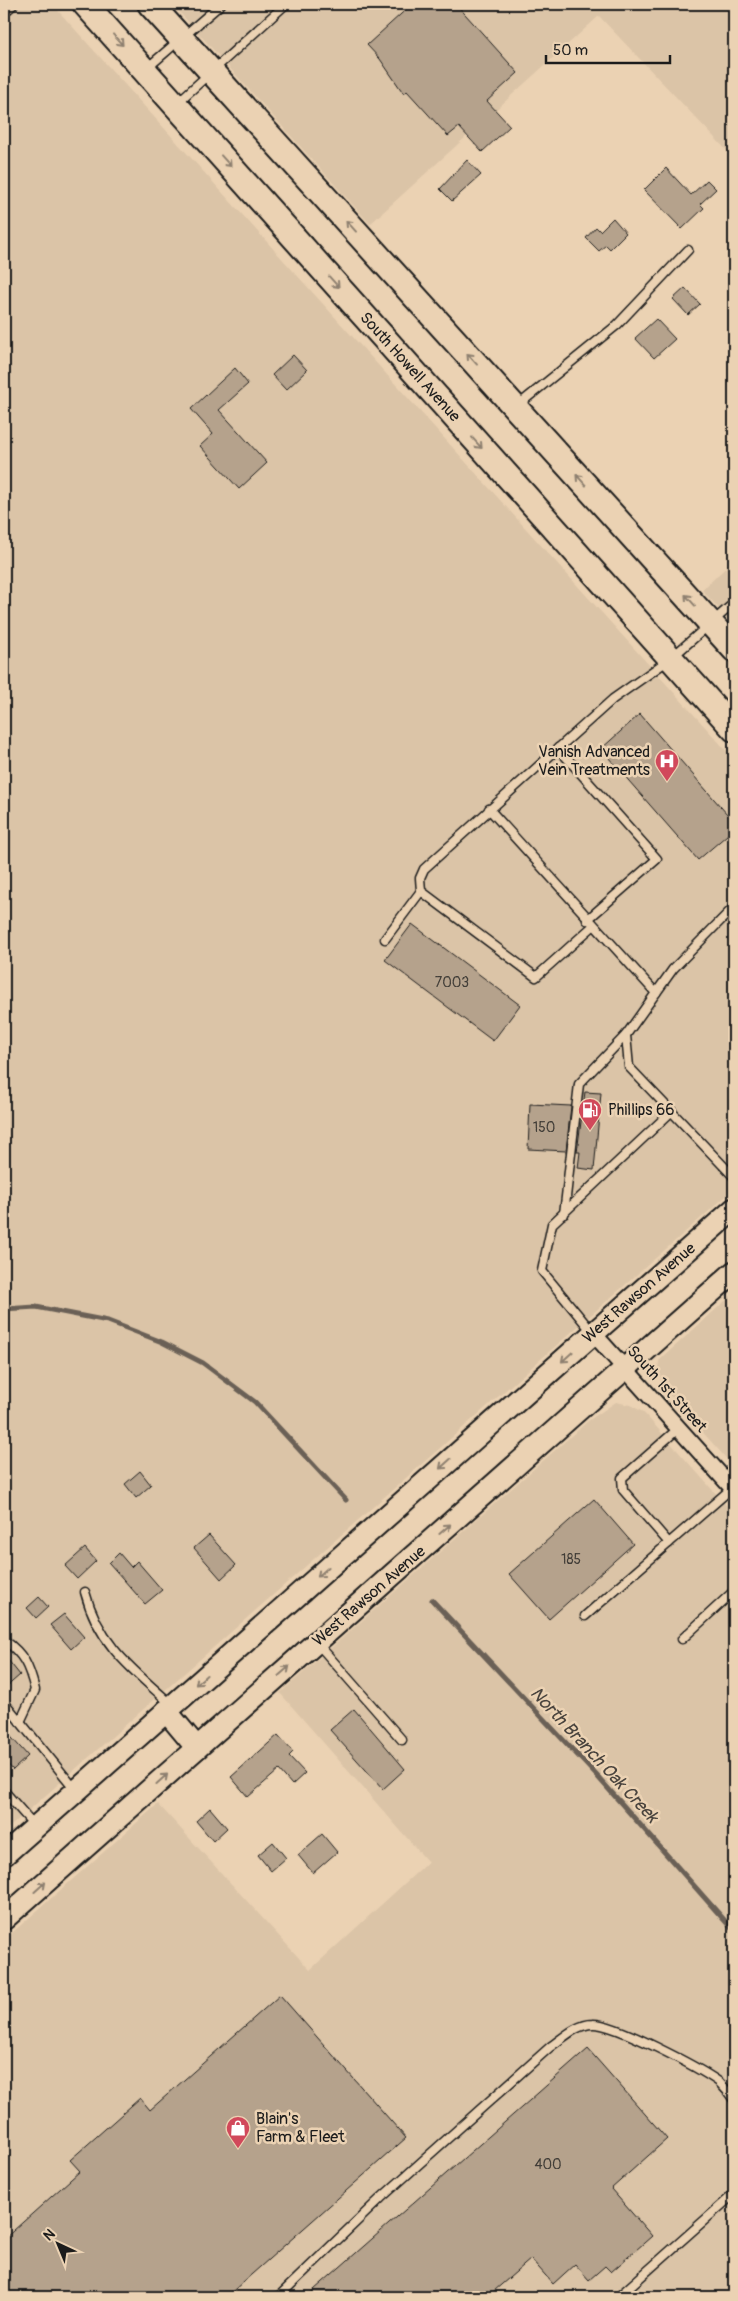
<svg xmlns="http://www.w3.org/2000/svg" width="738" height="2301" viewBox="0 0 738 2301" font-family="Pangolin,sans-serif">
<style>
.built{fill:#dbc4a7}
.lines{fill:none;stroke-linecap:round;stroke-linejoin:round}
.stream{stroke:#6b6156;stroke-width:5}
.building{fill:#b5a28c;stroke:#1c1c1c}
.service-casing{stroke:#1c1c1c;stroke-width:11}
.minor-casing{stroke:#1c1c1c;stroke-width:19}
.secondary-casing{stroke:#1c1c1c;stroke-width:25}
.primary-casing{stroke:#1c1c1c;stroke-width:28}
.service{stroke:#ebd2b3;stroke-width:8}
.minor{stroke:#ebd2b3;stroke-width:15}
.secondary{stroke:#ebd2b3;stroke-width:21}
.primary{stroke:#ebd2b3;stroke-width:24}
.oneway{stroke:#8e806f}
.labels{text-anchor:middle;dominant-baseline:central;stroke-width:5;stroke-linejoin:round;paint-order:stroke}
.number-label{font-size:14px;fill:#423e38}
.street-label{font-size:16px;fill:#1c1c1c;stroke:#ebd2b3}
.poi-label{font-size:16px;fill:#1c1c1c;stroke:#ebd2b3;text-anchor:start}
.water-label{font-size:18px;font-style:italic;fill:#4a443e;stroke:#ebd2b3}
</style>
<rect width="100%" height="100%" fill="#ebd2b3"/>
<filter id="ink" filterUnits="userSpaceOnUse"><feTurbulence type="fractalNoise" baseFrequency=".02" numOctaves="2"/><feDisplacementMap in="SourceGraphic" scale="10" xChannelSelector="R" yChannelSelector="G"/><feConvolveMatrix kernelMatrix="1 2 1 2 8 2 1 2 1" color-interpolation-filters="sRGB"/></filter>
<g filter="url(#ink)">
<g class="built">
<path d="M4,4H52L734,759V1189L4,1832Z"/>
<path d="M172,4H734V158L599,16L370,224Z"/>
<path d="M734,560V625L702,590Z"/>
<path d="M734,1293V1467L663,1388L658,1370L659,1361L663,1357Z"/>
<path d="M616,1402L630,1405L643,1412L734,1514V2297H4V1940L158,1804L310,1970L428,1862L280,1693L588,1421Z"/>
</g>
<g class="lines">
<g class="stream">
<path d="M4,1309L36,1307L108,1321L162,1342L203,1363L255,1402L346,1500"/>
<path d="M432,1600L598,1777L734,1931"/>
</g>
</g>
<g class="building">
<path d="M412,4H456L518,73L487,101L510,126L482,152L459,127L448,136L407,91L404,94L380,59L367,45Z"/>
<path d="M467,160L481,175L452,201L440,189Z"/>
<path d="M666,168L691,195L707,180L716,189L700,204L704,208L682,229L644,190Z"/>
<path d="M613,218L626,233L610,249L606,245L599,251L586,238L596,227L600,231Z"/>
<path d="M685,288L700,304L688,315L673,299Z"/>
<path d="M656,319L675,339L654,358L635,338Z"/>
<path d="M293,355L307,370L286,390L272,375Z"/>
<path d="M235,368L248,384L219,410L267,463L239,489L200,446L213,434L191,409Z"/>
<path d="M640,714L734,822V829L698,860L601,749Z"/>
<path d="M412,924L520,1005L493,1041L385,960Z"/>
<path d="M585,1092L601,1093L594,1170L578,1168L580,1152H577Z"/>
<path d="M530,1104L571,1106L566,1151L528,1149Z"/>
<path d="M140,1471L151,1485L136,1498L125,1484Z"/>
<path d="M594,1499L633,1544L549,1619L509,1574Z"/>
<path d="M209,1535L236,1565L221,1579L194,1548Z"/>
<path d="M85,1548L96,1561L77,1579L65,1566Z"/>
<path d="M119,1553L131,1567L137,1561L162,1590L145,1604L109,1563Z"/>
<path d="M39,1597L48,1607L36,1618L27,1608Z"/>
<path d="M64,1614L84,1637L71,1649L50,1625Z"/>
<path d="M4,1655L20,1675L4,1689Z"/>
<path d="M354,1709L405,1769L383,1789L330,1730Z"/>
<path d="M4,1729L28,1756L13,1770L4,1760Z"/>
<path d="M278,1735L293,1752L289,1756L305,1773L292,1785L279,1770L248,1797L231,1777Z"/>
<path d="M210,1808L227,1828L213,1841L196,1821Z"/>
<path d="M322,1834L337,1852L313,1873L298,1855Z"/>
<path d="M273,1842L286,1858L271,1871L258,1855Z"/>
<path d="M280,1995L406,2138L226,2297H4V2239L80,2171L70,2160L140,2098L150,2110Z"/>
<path d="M588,2049L667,2139L611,2189L652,2236L611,2272L605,2266L589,2280L575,2264L553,2284L531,2259L487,2297H306Z"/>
</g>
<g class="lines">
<g class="service-casing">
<g id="service">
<path d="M4,13L14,4"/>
<path d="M146,69L221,4"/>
<path d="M177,103L286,4"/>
<path d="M517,406L617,325L688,250"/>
<path d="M558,748L657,859L587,920"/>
<path d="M489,809L656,993"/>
<path d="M734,907L673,969L626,1035L629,1067L734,1177"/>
<path d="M593,926L536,977L421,891L420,878L424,869L613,699L670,659L734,603"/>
<path d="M385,939L421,891"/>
<path d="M564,1214L579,1084L626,1035"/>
<path d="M593,1333L542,1271L552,1224L672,1111"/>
<path d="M669,1543L623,1490L622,1478L679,1428"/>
<path d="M85,1592C99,1645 132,1669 171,1704"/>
<path d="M585,1616L732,1488"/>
<path d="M682,1639L734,1591"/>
<path d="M4,1640C24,1654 29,1666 35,1690L20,1722"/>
<path d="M318,1644L402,1740"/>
<path d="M4,1702L75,1789"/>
<path d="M4,1791L34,1825"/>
<path d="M278,2297L381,2198L550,2047C563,2038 577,2024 593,2024C615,2023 699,2068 719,2082C724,2087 730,2094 734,2100"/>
<path d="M618,2297L734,2194"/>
</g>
</g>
<g class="minor-casing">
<path id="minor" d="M593,1333L734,1490"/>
</g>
<g class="secondary-casing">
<g id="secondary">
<path d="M166,1711L197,1748"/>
<path d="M4,1855L734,1209"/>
<path d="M4,1919L734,1272"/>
</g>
</g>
<g class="primary-casing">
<g id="primary">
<path d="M85,4L734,729"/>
<path d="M150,4L734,649"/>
</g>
</g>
<use href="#service" class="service"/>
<use href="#minor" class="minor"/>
<use href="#secondary" class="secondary"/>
<use href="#primary" class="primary"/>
</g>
<defs><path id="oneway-shaft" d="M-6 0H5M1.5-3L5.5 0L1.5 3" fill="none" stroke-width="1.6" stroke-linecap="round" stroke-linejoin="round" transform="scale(1.25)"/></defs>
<g class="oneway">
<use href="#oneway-shaft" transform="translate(118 40) rotate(48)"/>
<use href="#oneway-shaft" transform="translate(226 161) rotate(48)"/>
<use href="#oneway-shaft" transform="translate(351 226) rotate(-132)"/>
<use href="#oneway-shaft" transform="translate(334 282) rotate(48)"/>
<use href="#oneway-shaft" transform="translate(472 359) rotate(-132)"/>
<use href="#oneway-shaft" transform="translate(477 443) rotate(48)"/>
<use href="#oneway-shaft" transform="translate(581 480) rotate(-132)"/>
<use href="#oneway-shaft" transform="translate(690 600) rotate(-132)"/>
<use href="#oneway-shaft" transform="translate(567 1357) rotate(138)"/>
<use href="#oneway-shaft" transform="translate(445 1464) rotate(138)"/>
<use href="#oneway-shaft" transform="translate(445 1529) rotate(-41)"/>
<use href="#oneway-shaft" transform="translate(323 1572) rotate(138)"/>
<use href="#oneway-shaft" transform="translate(284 1671) rotate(-41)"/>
<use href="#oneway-shaft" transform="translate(201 1680) rotate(138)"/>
<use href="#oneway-shaft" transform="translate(162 1779) rotate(-42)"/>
<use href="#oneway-shaft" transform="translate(40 1887) rotate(-42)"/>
</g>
</g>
<defs>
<g id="hospital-pin" transform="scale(1.25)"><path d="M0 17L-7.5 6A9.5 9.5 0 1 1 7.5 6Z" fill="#d1495b" stroke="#ebd2b3"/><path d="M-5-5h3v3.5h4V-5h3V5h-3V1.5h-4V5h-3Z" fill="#fff"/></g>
<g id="fuel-pin" transform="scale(1.25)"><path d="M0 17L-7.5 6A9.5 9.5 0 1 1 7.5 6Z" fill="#d1495b" stroke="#ebd2b3"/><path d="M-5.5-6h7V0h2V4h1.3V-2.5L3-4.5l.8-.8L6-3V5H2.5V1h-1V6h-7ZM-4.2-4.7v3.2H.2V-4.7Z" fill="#fff"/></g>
<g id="shop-pin" transform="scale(1.25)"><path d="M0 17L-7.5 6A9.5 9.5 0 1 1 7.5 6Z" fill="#d1495b" stroke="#ebd2b3"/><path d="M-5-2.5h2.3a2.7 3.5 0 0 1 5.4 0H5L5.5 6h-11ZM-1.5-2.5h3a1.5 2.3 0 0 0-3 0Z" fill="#fff"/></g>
</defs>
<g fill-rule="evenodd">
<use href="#hospital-pin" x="667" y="761"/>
<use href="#fuel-pin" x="590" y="1110"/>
<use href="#shop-pin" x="238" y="2128"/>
</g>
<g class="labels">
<g class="number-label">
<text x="452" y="982">7003</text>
<text x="544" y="1127">150</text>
<text x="571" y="1559">185</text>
<text x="548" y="2164">400</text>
</g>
<g class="street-label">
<text transform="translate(410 367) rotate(48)">South Howell Avenue</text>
<text transform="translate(639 1293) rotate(-41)">West Rawson Avenue</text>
<text transform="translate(667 1389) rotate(48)">South 1st Street</text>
<text transform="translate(369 1596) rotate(-41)">West Rawson Avenue</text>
</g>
<g class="poi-label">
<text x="650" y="752" text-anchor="end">Vanish Advanced<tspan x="650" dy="18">Vein Treatments</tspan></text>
<text x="608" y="1110">Phillips 66</text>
<text x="256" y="2119">Blain's<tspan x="256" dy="18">Farm &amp; Fleet</tspan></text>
</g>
<g class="water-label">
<text transform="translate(594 1755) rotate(47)">North Branch Oak Creek</text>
</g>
</g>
<rect width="738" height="2301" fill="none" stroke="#ebd2b3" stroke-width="20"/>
<rect x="10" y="10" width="718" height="2281" fill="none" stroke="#1c1c1c" stroke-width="2" filter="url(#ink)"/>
<g transform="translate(58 2244) rotate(316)" stroke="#ebd2b3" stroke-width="4" paint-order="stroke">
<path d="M0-4L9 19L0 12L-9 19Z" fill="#1c1c1c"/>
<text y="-8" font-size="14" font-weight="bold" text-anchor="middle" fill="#1c1c1c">N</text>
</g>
<path d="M546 55v8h124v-8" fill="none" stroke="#1c1c1c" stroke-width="2.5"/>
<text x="553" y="55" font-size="15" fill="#1c1c1c" stroke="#ebd2b3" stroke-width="4" paint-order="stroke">50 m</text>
</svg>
